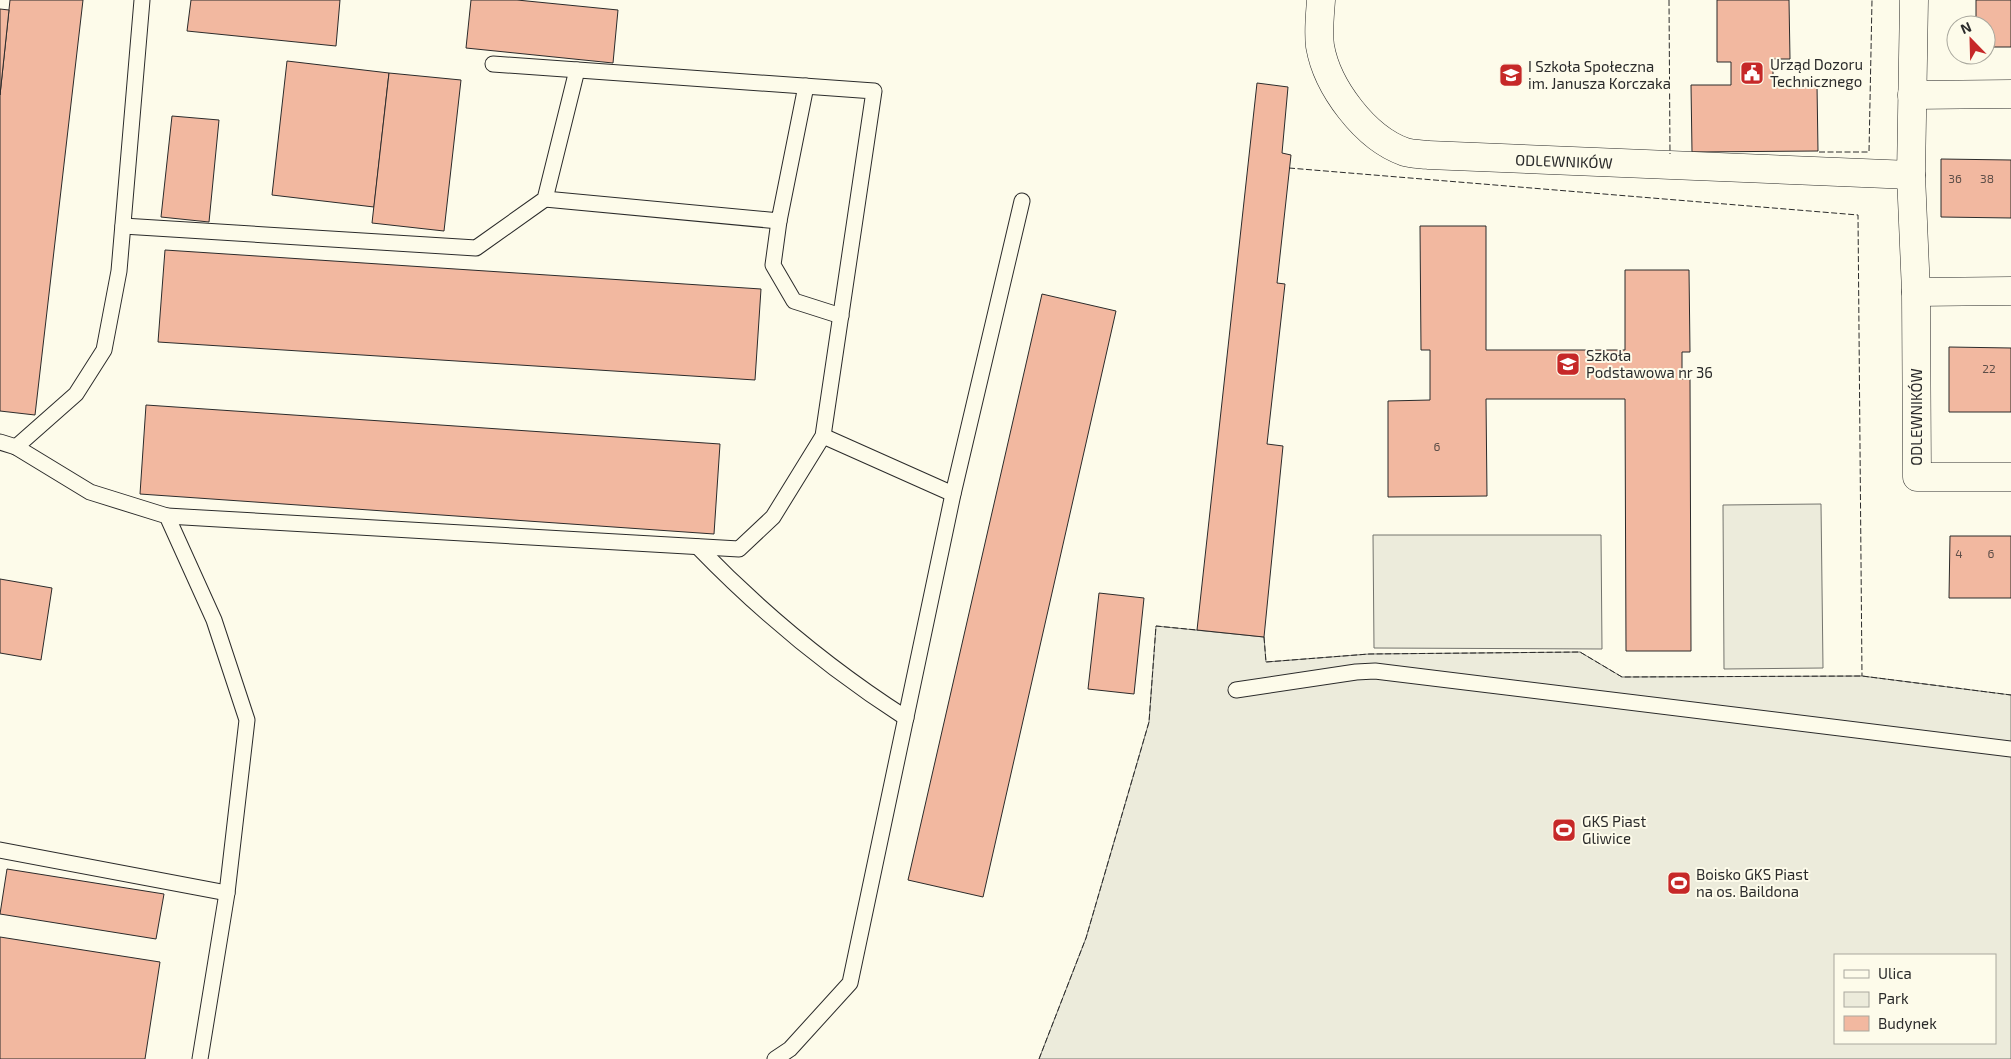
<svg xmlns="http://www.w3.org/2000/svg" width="2011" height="1059" viewBox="0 0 2011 1059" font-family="'Exo 2',sans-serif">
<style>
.green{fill:#ecebdb;stroke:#74746e;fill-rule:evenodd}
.building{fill:#f2b8a0;stroke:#2b2b2b}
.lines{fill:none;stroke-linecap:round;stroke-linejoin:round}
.lane-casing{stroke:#2b2b2b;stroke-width:17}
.street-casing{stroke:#2b2b2b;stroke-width:29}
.lane{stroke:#fdfbea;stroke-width:15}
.street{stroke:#fdfbea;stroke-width:28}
.fence{stroke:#2b2b2b;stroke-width:1;stroke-dasharray:6 2.5;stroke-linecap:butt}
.labels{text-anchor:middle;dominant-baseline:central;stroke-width:4;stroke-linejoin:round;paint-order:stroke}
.number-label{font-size:12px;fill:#5d4e48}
.poi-label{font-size:15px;fill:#2b2b2b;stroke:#fdfbea;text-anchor:start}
.street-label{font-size:15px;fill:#2b2b2b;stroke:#fdfbea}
</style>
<rect width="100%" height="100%" fill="#fdfbea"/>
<g class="green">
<path d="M1821,504L1823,668L1724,669L1723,505Z"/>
<path d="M1373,535H1601L1602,649L1374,648Z"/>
<path d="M1156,626L1264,637L1266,662L1369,654L1580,652L1622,677L1862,676L2011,695V1059H1039L1086,938L1149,722ZM1835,955H1995V1043H1835Z"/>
</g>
<g class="building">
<path d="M10,0H83L35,415L0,411V95Z"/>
<path d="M191,0H340L336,46L187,31Z"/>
<path d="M471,0H517L618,10L613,63L466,48Z"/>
<path d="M1717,0H1789L1790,59H1773V85H1817L1818,151L1692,152L1691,85H1731V62H1717Z"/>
<path d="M1976,0H2011V47H1986V25H1976Z"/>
<path d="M0,9L9,10L0,95Z"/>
<path d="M287,61L389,73L374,207L272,195Z"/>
<path d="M389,73L461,80L444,231L372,223Z"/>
<path d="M1257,83L1288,87L1282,153L1291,155L1277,283L1285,284L1267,444L1283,446L1264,637L1197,630Z"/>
<path d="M172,116L219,120L209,222L161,217Z"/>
<path d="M1941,159L2011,160V218L1941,217Z"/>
<path d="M1420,226H1486V350H1625V270H1689L1690,352H1682V379H1690L1691,651H1626L1625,399H1486L1487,496L1388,497V401L1430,400V350H1421Z"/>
<path d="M165,250L761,289L755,380L158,342Z"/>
<path d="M1042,294L1116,311L983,897L908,880Z"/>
<path d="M1949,347L2011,348V412H1949Z"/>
<path d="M146,405L720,444L714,534L140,494Z"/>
<path d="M1950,536H2011V598H1949Z"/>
<path d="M0,579L52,588L41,660L0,653Z"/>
<path d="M1099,593L1144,598L1134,694L1088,689Z"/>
<path d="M7,869L164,894L156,939L0,914Z"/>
<path d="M0,937L160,962L145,1059H0Z"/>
</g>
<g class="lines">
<g class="lane-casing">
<g id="lane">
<path d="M545,199L779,221L806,86"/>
<path d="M779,221L773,265L794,301L841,316"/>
<path d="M123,226L476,248L545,199L577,70"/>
<path d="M823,436L953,494"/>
<path d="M0,442L16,447L90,492L167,516L214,620L247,720L227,893L200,1059"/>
<path d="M16,447L76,394L104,350L119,271L142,0"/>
<path d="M167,516L739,549L773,517L823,436L874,91L493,64"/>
<path d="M698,547C760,611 831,670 906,718"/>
<path d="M1236,690L1356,672L1375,671L2011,749"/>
<path d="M0,850L227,893"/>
<path d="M775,1059L790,1049L850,983L953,494L1022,201"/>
</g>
</g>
<g class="street-casing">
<g id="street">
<path d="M1321,0C1320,15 1318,31 1320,46C1327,87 1365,138 1405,152C1412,154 1421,154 1428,155L1911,175"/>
<path d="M1914,0L1911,175L1916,292L1917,477H2011"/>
<path d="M1912,95L2011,94"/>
<path d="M1916,292L2011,291"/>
</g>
</g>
<use href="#lane" class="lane"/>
<use href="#street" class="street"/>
<g class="fence">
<path d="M1669,0L1670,154"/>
<path d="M1819,152H1869L1872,0"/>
<path d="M1289,168L1858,215L1862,676"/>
<path d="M1264,637L1266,662L1369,654L1580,652L1622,677L1862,676L2011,695"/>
<path d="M1039,1059L1086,938L1149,722L1156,626L1197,630"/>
</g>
</g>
<defs>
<g id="civic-square" transform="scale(1.25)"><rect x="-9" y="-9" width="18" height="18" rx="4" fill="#c62828" stroke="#fdfbea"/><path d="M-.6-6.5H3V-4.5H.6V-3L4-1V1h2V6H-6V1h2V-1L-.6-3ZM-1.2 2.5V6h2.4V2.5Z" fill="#fff"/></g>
<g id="school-square" transform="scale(1.25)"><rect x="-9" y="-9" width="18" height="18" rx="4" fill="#c62828" stroke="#fdfbea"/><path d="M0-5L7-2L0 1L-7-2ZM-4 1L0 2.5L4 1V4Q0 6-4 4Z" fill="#fff"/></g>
<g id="stadium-square" transform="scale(1.25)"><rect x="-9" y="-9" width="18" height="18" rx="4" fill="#c62828" stroke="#fdfbea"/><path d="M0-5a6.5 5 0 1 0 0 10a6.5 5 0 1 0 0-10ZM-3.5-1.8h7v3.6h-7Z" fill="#fff"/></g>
</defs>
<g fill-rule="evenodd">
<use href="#civic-square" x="1752" y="73"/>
<use href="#school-square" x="1511" y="75"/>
<use href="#school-square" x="1568" y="364"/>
<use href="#stadium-square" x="1564" y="830"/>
<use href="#stadium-square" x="1679" y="883"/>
</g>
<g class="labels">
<g class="number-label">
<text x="1955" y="178">36</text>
<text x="1987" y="178">38</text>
<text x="1989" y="368">22</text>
<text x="1437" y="446">6</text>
<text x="1959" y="553">4</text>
<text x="1991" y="553">6</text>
</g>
<g class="poi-label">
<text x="1770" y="64">Urząd Dozoru<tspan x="1770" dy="17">Technicznego</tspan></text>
<text x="1528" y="66">I Szkoła Społeczna<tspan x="1528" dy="17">im. Janusza Korczaka</tspan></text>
<text x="1586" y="355">Szkoła<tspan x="1586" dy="17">Podstawowa nr 36</tspan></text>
<text x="1582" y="821">GKS Piast<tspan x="1582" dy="17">Gliwice</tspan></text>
<text x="1696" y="874">Boisko GKS Piast<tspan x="1696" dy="17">na os. Baildona</tspan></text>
</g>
<g class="street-label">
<text transform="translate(1564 161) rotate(2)">ODLEWNIKÓW</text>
<text transform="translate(1916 417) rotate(-90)">ODLEWNIKÓW</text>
</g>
</g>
<rect x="1834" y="954" width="162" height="90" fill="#fdfbea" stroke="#a9a89e"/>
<rect x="1844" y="970" width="25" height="8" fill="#fdfbea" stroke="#a9a89e"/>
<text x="1878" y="979" font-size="15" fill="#2b2b2b">Ulica</text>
<rect x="1844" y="992" width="25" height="15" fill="#ecebdb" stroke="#a9a89e"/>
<text x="1878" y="1004" font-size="15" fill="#2b2b2b">Park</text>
<rect x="1844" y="1016" width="25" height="15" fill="#f2b8a0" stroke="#a9a89e"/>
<text x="1878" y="1029" font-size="15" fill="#2b2b2b">Budynek</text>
<g transform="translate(1971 40) rotate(337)"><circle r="24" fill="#fdfbea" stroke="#a9a89e"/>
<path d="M0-4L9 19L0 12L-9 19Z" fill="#c62828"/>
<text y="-8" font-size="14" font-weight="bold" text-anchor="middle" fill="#2b2b2b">N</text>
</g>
</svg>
